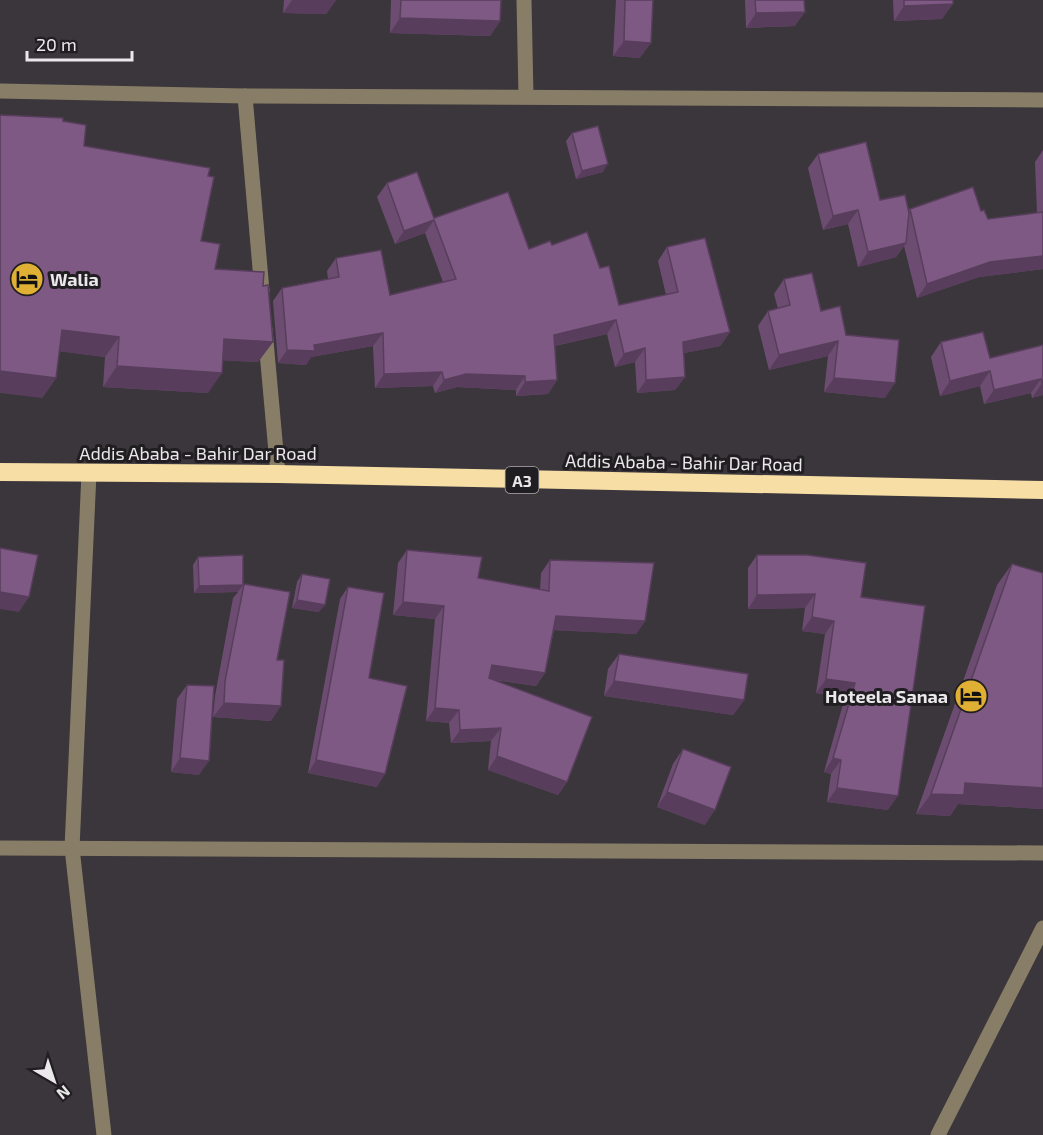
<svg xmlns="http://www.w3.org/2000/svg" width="1043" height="1135" viewBox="0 0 1043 1135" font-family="'Exo 2',sans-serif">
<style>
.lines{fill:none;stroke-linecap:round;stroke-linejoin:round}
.minor{stroke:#887e67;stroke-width:15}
.highway{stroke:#f7dea5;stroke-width:18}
.wall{fill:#6c4d71}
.shaded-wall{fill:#583e5c}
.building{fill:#7d5983;stroke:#583e5c;stroke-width:1.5}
.labels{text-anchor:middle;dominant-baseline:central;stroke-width:6;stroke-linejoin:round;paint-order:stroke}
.shield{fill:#201e21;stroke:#aeabae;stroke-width:1.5}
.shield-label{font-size:16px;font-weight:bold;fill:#ebe8eb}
.poi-label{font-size:18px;font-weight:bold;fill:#ebe8eb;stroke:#201e21;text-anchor:start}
.street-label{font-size:18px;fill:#ebe8eb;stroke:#201e21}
</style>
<rect width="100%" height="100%" fill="#3a363b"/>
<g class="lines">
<g class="minor">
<path d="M524,0L526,96"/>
<path d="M0,91L245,96L1043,100"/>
<path d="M245,96L262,291"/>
<path d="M265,330L278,474"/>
<path d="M89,473L72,848L104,1135"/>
<path d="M0,848L1043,853"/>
<path d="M938,1135L1043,928"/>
</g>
<path class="highway" d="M0,472L278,474L1043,490"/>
</g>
<g class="wall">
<path d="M284,0H336L326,14L283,13Z"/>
<path d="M391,0H501L500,21L490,36L390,33Z"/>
<path d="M616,0H653L640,58L613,56Z"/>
<path d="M745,0H804L795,26L746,28Z"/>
<path d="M893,0H953L942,19L894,21Z"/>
<path d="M63,121L84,146L208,176L201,241L215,269L263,286L273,342L258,362L223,360L208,393L103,387L105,357L59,351L56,378L42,398Z"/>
<path d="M572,133L603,172L576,179L566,141Z"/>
<path d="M1043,150V269L979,277L917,298L904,246L896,257L858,267L848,224L823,230L808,168L818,154L880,200L908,211L910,209L981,211L988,219L1037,213L1035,162Z"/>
<path d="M387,183L434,218L529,249L552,245L600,268L619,305L666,295L658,261L667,247L730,332L720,346L684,353L685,377L675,390L637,393L635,362L615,367L607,334L555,346L557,380L548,394L516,396V390L457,387L435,393L433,386L375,388L373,346L311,357L306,365L278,363L273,301L282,288L328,279L327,271L336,258L390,295L443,282L425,233L395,244L377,197Z"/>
<path d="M784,279L821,311L846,335L885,398L824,392L828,356L769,370L758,326L768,311L778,309L774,294Z"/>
<path d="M941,342L990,358L1043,345V395L1032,398L1031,393L984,404L980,386L940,396L931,357Z"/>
<path d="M407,550L478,578L540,590L541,573L550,560L645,621L636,634L554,630L545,673L536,686L494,680L567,782L558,795L488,770L491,741L451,743L449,723L426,721L435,619L393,615L398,563Z"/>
<path d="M757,555L861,597L888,810L827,802L831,774L824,772L845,697L816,693L825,634L802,631L805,608L748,609V568Z"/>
<path d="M198,557L243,584L277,660L271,721L213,717L215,696L233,598L238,592L194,593L193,565Z"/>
<path d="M1012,564L1043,573V809L958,804L950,816L916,814L997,585Z"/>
<path d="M302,574L319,612L292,608L297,582Z"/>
<path d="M348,587L369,678L377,787L308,773L340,599Z"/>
<path d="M619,654L744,700L733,715L604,696L608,669Z"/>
<path d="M187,685L199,775L171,772L177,699Z"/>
<path d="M683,749L705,825L657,807L673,764Z"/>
</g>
<g class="shaded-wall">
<path d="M292,0H336L326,14L283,13Z"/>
<path d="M953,4L942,19L894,21L904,6Z"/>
<path d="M805,12L795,26L746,28L756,13Z"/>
<path d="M400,18L500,21L490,36L390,33Z"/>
<path d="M624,41L651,43L640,58L613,56Z"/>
<path d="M608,164L603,172L576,179L582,171Z"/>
<path d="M858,210L848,224L823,230L833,216Z"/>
<path d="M434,220L425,233L395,244L404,231Z"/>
<path d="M906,243L896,257L858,267L868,252Z"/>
<path d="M1043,256V269L979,277L917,298L927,284L990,262Z"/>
<path d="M616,320L607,334L545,348L554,335Z"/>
<path d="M62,330L119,337L105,357L48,350Z"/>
<path d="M730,332L720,346L674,355L683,342Z"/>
<path d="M383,333L373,346L311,357L306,365L278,363L287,350Z"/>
<path d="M224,339L273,342L258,362L210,360Z"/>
<path d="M838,341L828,356L769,370L779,355Z"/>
<path d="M645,348L635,362L615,367L624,354Z"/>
<path d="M117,366L222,373L208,393L103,387Z"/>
<path d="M0,371L56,378L42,398L0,393Z"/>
<path d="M990,371L980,386L940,396L950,381Z"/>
<path d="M442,372L433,386L375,388L384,374Z"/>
<path d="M466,374L525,376L516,390L457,387L435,393L444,380Z"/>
<path d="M685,377L675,390L637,393L646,380Z"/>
<path d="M834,378L895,383L885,398L824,392Z"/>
<path d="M1041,379L1031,393L984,404L994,390Z"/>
<path d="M557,380L548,394L516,396L525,382Z"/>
<path d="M1042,383H1043V395L1032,398Z"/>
<path d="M243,585L238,592L194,593L199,586Z"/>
<path d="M0,592L29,597L19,612L0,609Z"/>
<path d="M815,594L805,608L748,609L757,595Z"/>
<path d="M297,600L325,605L319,612L292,608Z"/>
<path d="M403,602L444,606L435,619L393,615Z"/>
<path d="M556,616L645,621L636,634L547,630Z"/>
<path d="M812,617L834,621L825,634L802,631Z"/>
<path d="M492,665L545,673L536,686L483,678Z"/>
<path d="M826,679L855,683L845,697L816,693Z"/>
<path d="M614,681L744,700L733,715L604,696Z"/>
<path d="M224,703L281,706L271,721L213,717Z"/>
<path d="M435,708L459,710L449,723L426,721Z"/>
<path d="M501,728L491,741L451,743L460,730Z"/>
<path d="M497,756L567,782L558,795L488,770Z"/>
<path d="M180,758L209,761L199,775L171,772Z"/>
<path d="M833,758L841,760L831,774L824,772Z"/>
<path d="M316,760L385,774L377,787L308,773Z"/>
<path d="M965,783L1043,788V809L958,804L950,816L916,814L931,794Z"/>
<path d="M837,788L898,796L888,810L827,802Z"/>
<path d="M667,792L715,810L705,825L657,807Z"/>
</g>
<g class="building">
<path d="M401,0H501L500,21L400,18Z"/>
<path d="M625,0H653L651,43L624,41Z"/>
<path d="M755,0H804L805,12L756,13Z"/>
<path d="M904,0H953V4L904,6Z"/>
<path d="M0,115L63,118V121L86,125L84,146L210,168L208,176L214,177L201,241L220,244L215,269L264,272L263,286L268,285L273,342L224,339L222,373L117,366L119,337L62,330L56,378L0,371Z"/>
<path d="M598,126L608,164L582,171L572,133Z"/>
<path d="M866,142L880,200L905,195L909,213L906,243L868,252L858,210L833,216L818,154Z"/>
<path d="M417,172L434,218L508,192L529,249L550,241L552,245L587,232L600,268L609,266L619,305L678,292L667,247L705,238L730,332L683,342L685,377L646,380L645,348L624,354L616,320L554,335L557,380L525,382V376L466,374L444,380L442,372L384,374L383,333L314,345L315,351L287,350L282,288L339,277L336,258L381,250L390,295L456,279L434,220L404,231L387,183Z"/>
<path d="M973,187L981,211L984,210L988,219L1043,212V256L990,262L927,284L910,209Z"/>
<path d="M812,273L821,311L840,306L846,335L899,340L895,383L834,378L838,341L779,355L768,311L790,305L784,279Z"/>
<path d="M983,332L990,358L1043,345V383H1042L1041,379L994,390L990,371L950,381L941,342Z"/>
<path d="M0,548L38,555L29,597L0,592Z"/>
<path d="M407,550L482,557L478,578L549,591L550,560L654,563L645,621L556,616L545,673L492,665L489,678L592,717L567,782L497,756L501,728L460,730L459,710L435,708L444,606L403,602Z"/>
<path d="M243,555V585L199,586L198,557Z"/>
<path d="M757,555H807L866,563L861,597L925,606L898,796L837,788L841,760L833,758L855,683L826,679L834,621L812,617L815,594L757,595Z"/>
<path d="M1012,564L1043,573V788L965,783L964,795L931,794Z"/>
<path d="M302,574L330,579L325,605L297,600Z"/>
<path d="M244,584L290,592L277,660H284L281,706L224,703L225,681Z"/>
<path d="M348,587L384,593L369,678L407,686L385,774L316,760Z"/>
<path d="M619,654L748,674L744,700L614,681Z"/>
<path d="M187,685L214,686L209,761L180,758Z"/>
<path d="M683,749L731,767L715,810L667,792Z"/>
</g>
<defs>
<g id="hotel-disc" transform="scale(1.725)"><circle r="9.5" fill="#e0b034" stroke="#201e21"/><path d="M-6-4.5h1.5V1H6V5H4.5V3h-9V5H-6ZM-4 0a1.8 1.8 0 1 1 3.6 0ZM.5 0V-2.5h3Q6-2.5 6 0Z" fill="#111"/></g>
</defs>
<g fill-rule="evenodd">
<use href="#hotel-disc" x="27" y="279"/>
<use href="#hotel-disc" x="971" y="696"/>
</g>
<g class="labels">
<rect class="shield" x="505.5" y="467" width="33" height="26" rx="4.5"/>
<g class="shield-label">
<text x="522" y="480">A3</text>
</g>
<g class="poi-label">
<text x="50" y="279">Walia</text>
<text x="948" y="696" text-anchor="end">Hoteela Sanaa</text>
</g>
<g class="street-label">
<text x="198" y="453">Addis Ababa - Bahir Dar Road</text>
<text transform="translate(684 462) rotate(1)">Addis Ababa - Bahir Dar Road</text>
</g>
</g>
<g transform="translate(54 1081) rotate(141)" stroke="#201e21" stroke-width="4.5" paint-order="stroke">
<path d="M0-4.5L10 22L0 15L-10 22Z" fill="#ebe8eb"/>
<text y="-9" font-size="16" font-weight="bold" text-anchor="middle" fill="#ebe8eb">N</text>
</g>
<path d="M27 51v9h105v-9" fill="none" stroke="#ebe8eb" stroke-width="3"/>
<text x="36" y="51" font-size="18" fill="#ebe8eb" stroke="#201e21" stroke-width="4.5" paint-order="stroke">20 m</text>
</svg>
